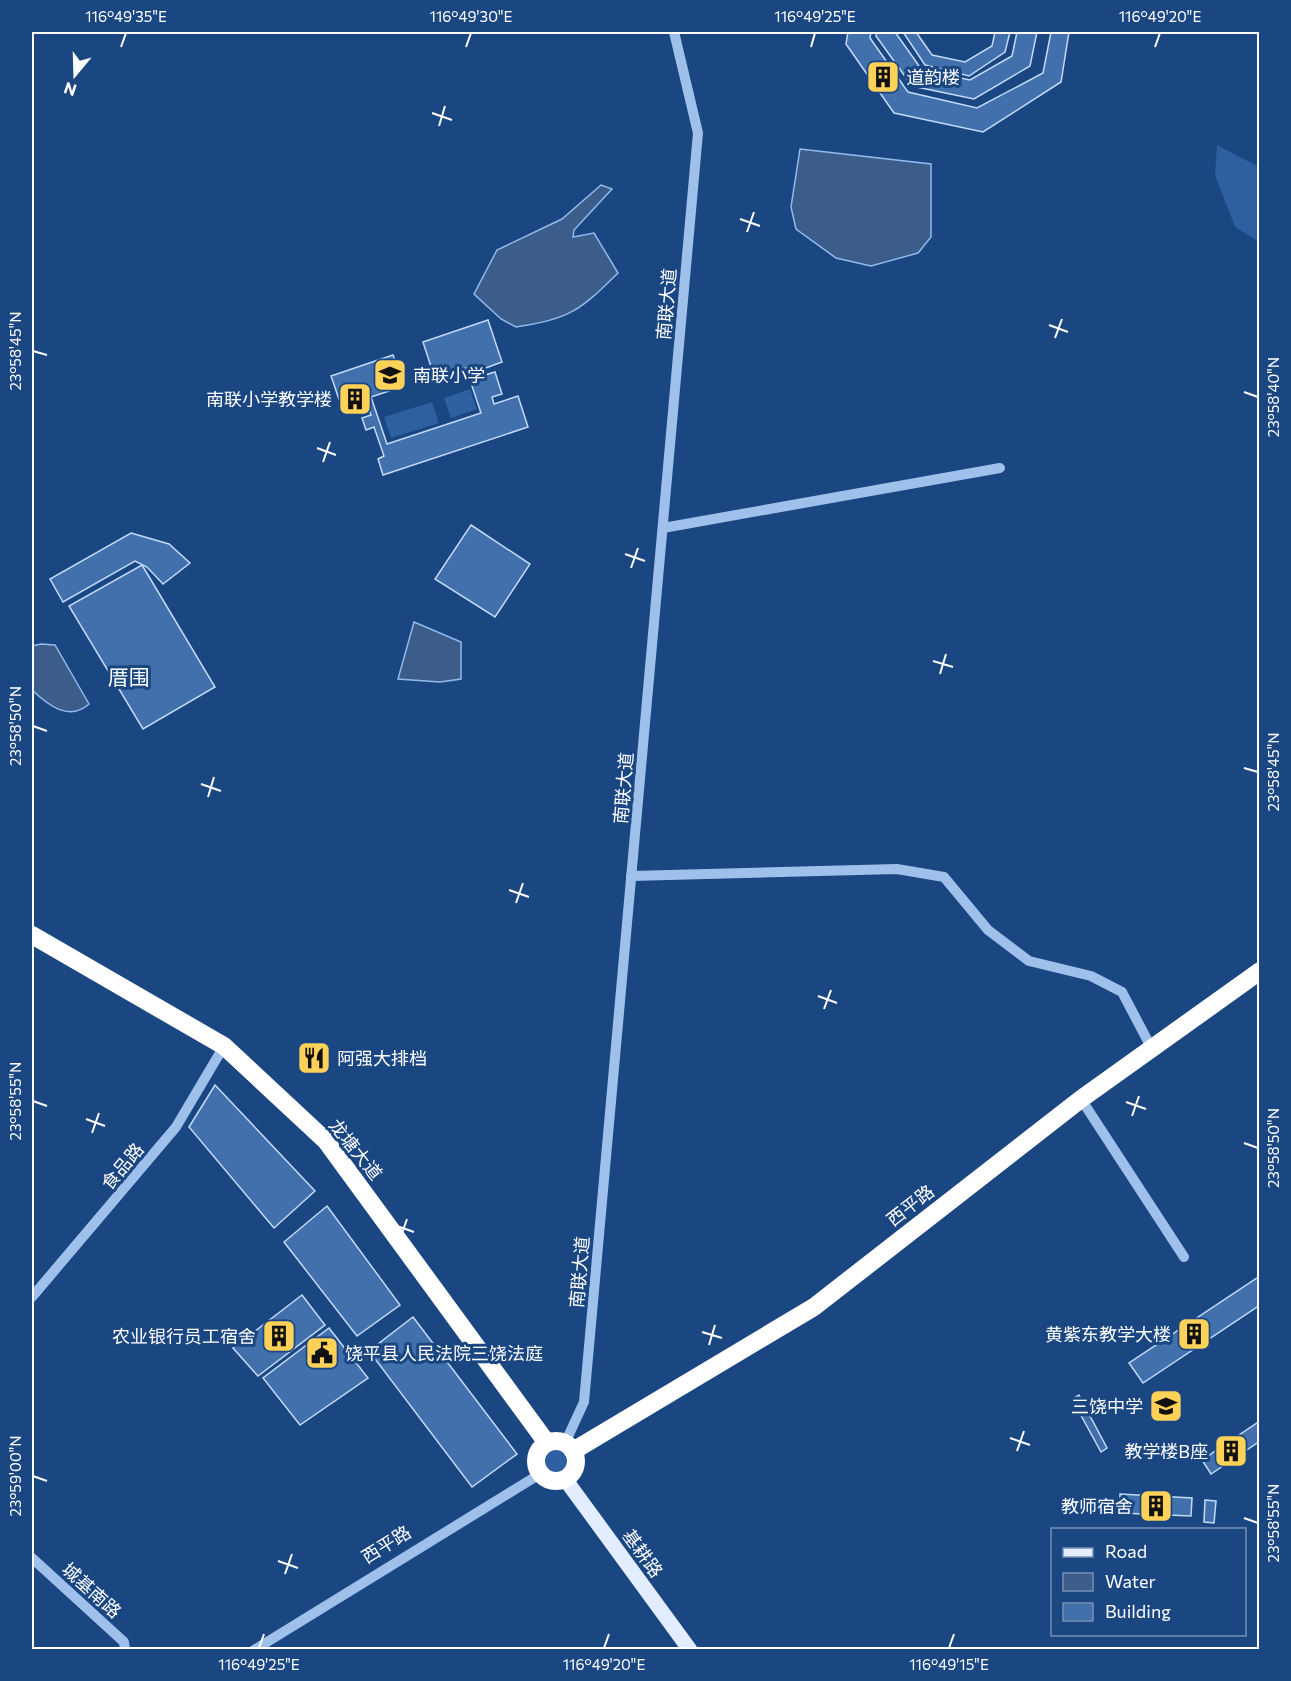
<svg xmlns="http://www.w3.org/2000/svg" width="1291" height="1681" viewBox="0 0 1291 1681" font-family="Commissioner,'Noto Sans SC',sans-serif">
<style>
.green{fill:#2d5fa1}
.water{fill:#3c5d89;stroke:#91baed;stroke-width:1.5}
.building{fill:#4270ac;stroke:#c3daf8;stroke-width:1.5}
.lines{fill:none;stroke-linecap:round;stroke-linejoin:round}
.minor{stroke:#9ec0eb;stroke-width:10}
.major{stroke:#e2edff;stroke-width:15}
.highway{stroke:#fff;stroke-width:18}
.ticks{fill:none;stroke:#fff;stroke-width:2}
.labels{text-anchor:middle;dominant-baseline:central;stroke-width:6;stroke-linejoin:round;paint-order:stroke}
.poi-label{font-size:18px;fill:#fff;stroke:#1a4682;text-anchor:end}
.street-label{font-size:18px;fill:#fff;stroke:#1a4682}
.quarter-label{font-size:21px;fill:#fff;stroke:#1a4682}
.neatline{fill:none;stroke:#fff;stroke-width:2}
.ticks-label{font-size:15px;text-anchor:middle;fill:#fff}
</style>
<rect width="100%" height="100%" fill="#1a4682"/>
<g class="green">
<path d="M1217,145L1259,167V242L1235,227L1215,175Z"/>
<path d="M470,389L477,409L451,418L444,398Z"/>
<path d="M432,402L439,423L391,438L384,417Z"/>
<circle cx="556" cy="1462" r="15"/>
</g>
<g class="water">
<path d="M800,149L931,164V237L918,253L871,266L836,258L796,229L791,207Z"/>
<path d="M601,185L612,189L574,230L573,237L594,233L618,273C579,311 572,318 516,327L501,319L474,294L497,250L562,219Z"/>
<path d="M414,622L461,642V679L440,682L398,679Z"/>
<path d="M41,644L55,645L89,704C69,722 48,705 32,690V646Z"/>
</g>
<g class="building">
<path d="M848,32H871L870,38L908,92L977,108L1043,73L1051,32H1069L1061,82L983,132L894,113L846,44Z"/>
<path d="M877,32H895L922,70L970,80L1012,56L1017,32H1037L1030,66L974,99L912,86L876,36Z"/>
<path d="M903,32H916L932,55L965,62L992,46L995,32H1010L1005,52L969,76L925,65Z"/>
<path d="M488,320L502,362L483,369L485,375L495,372L502,394L492,397L494,404L518,396L528,427L383,475L378,459L384,456L374,427L366,430L362,418L371,415L366,400L342,408L331,376L393,355L404,386L371,397L387,444L481,413L466,368L435,379L423,342Z"/>
<path d="M471,525L530,564L495,617L435,579Z"/>
<path d="M131,533L169,544L190,563L163,584L147,567L135,561L63,602L50,579Z"/>
<path d="M142,565L215,687L143,729L69,606Z"/>
<path d="M215,1085L315,1191L274,1228L189,1127Z"/>
<path d="M327,1206L400,1305L357,1336L284,1242Z"/>
<path d="M1260,1276V1305L1143,1383L1129,1363Z"/>
<path d="M302,1295L325,1325L258,1376L233,1348Z"/>
<path d="M413,1317L517,1454L472,1487L369,1351Z"/>
<path d="M329,1328L368,1378L300,1425L263,1378Z"/>
<path d="M1079,1395L1107,1448L1101,1452L1072,1399Z"/>
<path d="M1260,1421V1441L1211,1474L1202,1460Z"/>
<path d="M1120,1494L1192,1498L1191,1516L1120,1513Z"/>
<path d="M1205,1500L1216,1501L1214,1523L1204,1522Z"/>
</g>
<g class="lines">
<g class="minor">
<path d="M663,528L1000,468"/>
<path d="M631,876L897,869L944,877L988,930L1029,961L1091,976L1122,992L1152,1049"/>
<path d="M1081,1099L1184,1257"/>
<path d="M32,1297L176,1127L224,1046"/>
<path d="M565,1443L584,1402L698,133L674,32"/>
<path d="M32,1558L124,1642L125,1650"/>
<path d="M254,1650L540,1474"/>
</g>
<path class="major" d="M565,1479L690,1650"/>
<g class="highway">
<path d="M32,935L224,1046L326,1141L547,1443"/>
<circle cx="556" cy="1461" r="20"/>
<path d="M573,1451L814,1307L1081,1099L1260,971"/>
</g>
</g>
<path class="ticks" d="M121,47L126,33M466,47L471,33M811,47L815,33M1155,47L1160,33M432,113L452,120M439,126L445,106M740,219L760,226M747,232L754,212M1049,325L1068,332M1055,338L1062,319M33,351L47,355M1244,392L1258,397M317,448L336,455M323,462L330,442M625,554L645,561M631,568L638,548M933,661L953,667M940,674L946,654M33,726L47,731M1244,768L1258,772M201,784L221,791M208,797L214,777M509,890L529,897M516,903L523,883M818,996L837,1003M824,1009L831,990M33,1101L47,1106M1126,1102L1146,1109M1132,1116L1139,1096M86,1119L105,1126M92,1133L99,1113M1244,1143L1258,1148M394,1225L414,1232M400,1239L407,1219M702,1332L722,1338M709,1345L715,1325M1010,1438L1030,1445M1017,1451L1024,1431M33,1476L47,1481M1244,1518L1258,1523M278,1561L298,1568M285,1574L292,1554M259,1648L264,1634M604,1648L609,1634M949,1648L954,1634"/>
<defs>
<g id="building-square" transform="scale(1.725)"><rect x="-9" y="-9" width="18" height="18" rx="4" fill="#fed159" stroke="#1a4682"/><path d="M-4-6H4V6H1V3H-1V6H-4ZM-2.5-4.3h1.7v1.8h-1.7ZM.8-4.3h1.7v1.8H.8ZM-2.5-1h1.7V.8h-1.7ZM.8-1h1.7V.8H.8Z" fill="#111"/></g>
<g id="school-square" transform="scale(1.725)"><rect x="-9" y="-9" width="18" height="18" rx="4" fill="#fed159" stroke="#1a4682"/><path d="M0-5L7-2L0 1L-7-2ZM-4 1L0 2.5L4 1V4Q0 6-4 4Z" fill="#111"/></g>
<g id="restaurant-square" transform="scale(1.725)"><rect x="-9" y="-9" width="18" height="18" rx="4" fill="#fed159" stroke="#1a4682"/><path d="M-5-6h1v4h1v-4h1v4h1v-4h1v5L-1.5 .5V6h-2V.5L-5-1ZM5-6V6H3V1.5H1.5Q1.5-4 5-6Z" fill="#111"/></g>
<g id="civic-square" transform="scale(1.725)"><rect x="-9" y="-9" width="18" height="18" rx="4" fill="#fed159" stroke="#1a4682"/><path d="M-.6-6.5H3V-4.5H.6V-3L4-1V1h2V6H-6V1h2V-1L-.6-3ZM-1.2 2.5V6h2.4V2.5Z" fill="#111"/></g>
</defs>
<g fill-rule="evenodd">
<use href="#building-square" x="883" y="77"/>
<use href="#school-square" x="390" y="375"/>
<use href="#building-square" x="355" y="399"/>
<use href="#restaurant-square" x="314" y="1058"/>
<use href="#building-square" x="1194" y="1334"/>
<use href="#building-square" x="279" y="1336"/>
<use href="#civic-square" x="322" y="1353"/>
<use href="#school-square" x="1166" y="1406"/>
<use href="#building-square" x="1231" y="1451"/>
<use href="#building-square" x="1156" y="1506"/>
</g>
<g class="labels">
<g class="poi-label">
<text x="906" y="77" text-anchor="start">道韵楼</text>
<text x="413" y="375" text-anchor="start">南联小学</text>
<text x="332" y="399">南联小学教学楼</text>
<text x="337" y="1058" text-anchor="start">阿强大排档</text>
<text x="1171" y="1334">黄紫东教学大楼</text>
<text x="256" y="1336">农业银行员工宿舍</text>
<text x="345" y="1353" text-anchor="start">饶平县人民法院三饶法庭</text>
<text x="1143" y="1406">三饶中学</text>
<text x="1208" y="1451">教学楼B座</text>
<text x="1133" y="1506">教师宿舍</text>
</g>
<g class="street-label">
<text transform="translate(666 304) rotate(-85)">南联大道</text>
<text transform="translate(623 788) rotate(-85)">南联大道</text>
<text transform="translate(356 1149) rotate(51)">龙塘大道</text>
<text transform="translate(122 1166) rotate(-50)">食品路</text>
<text transform="translate(910 1205) rotate(-38)">西平路</text>
<text transform="translate(579 1272) rotate(-85)">南联大道</text>
<text transform="translate(386 1544) rotate(-32)">西平路</text>
<text transform="translate(643 1553) rotate(54)">基耕路</text>
<text transform="translate(92 1590) rotate(42)">城基南路</text>
</g>
<g class="quarter-label">
<text x="129" y="676">厝围</text>
</g>
</g>
<rect width="1291" height="1681" fill="none" stroke="#1a4682" stroke-width="66"/>
<rect x="1051" y="1528" width="195" height="108" fill="#1a4682" stroke="#7690b4" stroke-width="1.5"/>
<rect x="1063" y="1548" width="30" height="9" fill="#e2edff" stroke="#7690b4" stroke-width="1.5"/>
<text x="1105" y="1558" font-size="18" fill="#ffffff">Road</text>
<rect x="1063" y="1573" width="30" height="18" fill="#3c5d89" stroke="#7690b4" stroke-width="1.5"/>
<text x="1105" y="1588" font-size="18" fill="#ffffff">Water</text>
<rect x="1063" y="1603" width="30" height="18" fill="#4270ac" stroke="#7690b4" stroke-width="1.5"/>
<text x="1105" y="1618" font-size="18" fill="#ffffff">Building</text>
<g transform="translate(75 75) rotate(199)" stroke="#1a4682" stroke-width="4.5" paint-order="stroke">
<path d="M0-4.5L10 22L0 15L-10 22Z" fill="#ffffff"/>
<text y="-9" font-size="16" font-weight="bold" text-anchor="middle" fill="#ffffff">N</text>
</g>
<rect x="33" y="33" width="1225" height="1615" class="neatline"/>
<g class="ticks-label">
<text x="126" y="22">116°49'35"E</text>
<text x="471" y="22">116°49'30"E</text>
<text x="815" y="22">116°49'25"E</text>
<text x="1160" y="22">116°49'20"E</text>
<text transform="translate(16 351) rotate(-90)" y="5">23°58'45"N</text>
<text transform="translate(1274 397) rotate(-90)" y="5">23°58'40"N</text>
<text transform="translate(16 726) rotate(-90)" y="5">23°58'50"N</text>
<text transform="translate(1274 772) rotate(-90)" y="5">23°58'45"N</text>
<text transform="translate(16 1101) rotate(-90)" y="5">23°58'55"N</text>
<text transform="translate(1274 1148) rotate(-90)" y="5">23°58'50"N</text>
<text transform="translate(16 1476) rotate(-90)" y="5">23°59'00"N</text>
<text transform="translate(1274 1523) rotate(-90)" y="5">23°58'55"N</text>
<text x="259" y="1670">116°49'25"E</text>
<text x="604" y="1670">116°49'20"E</text>
<text x="949" y="1670">116°49'15"E</text>
</g>
</svg>
